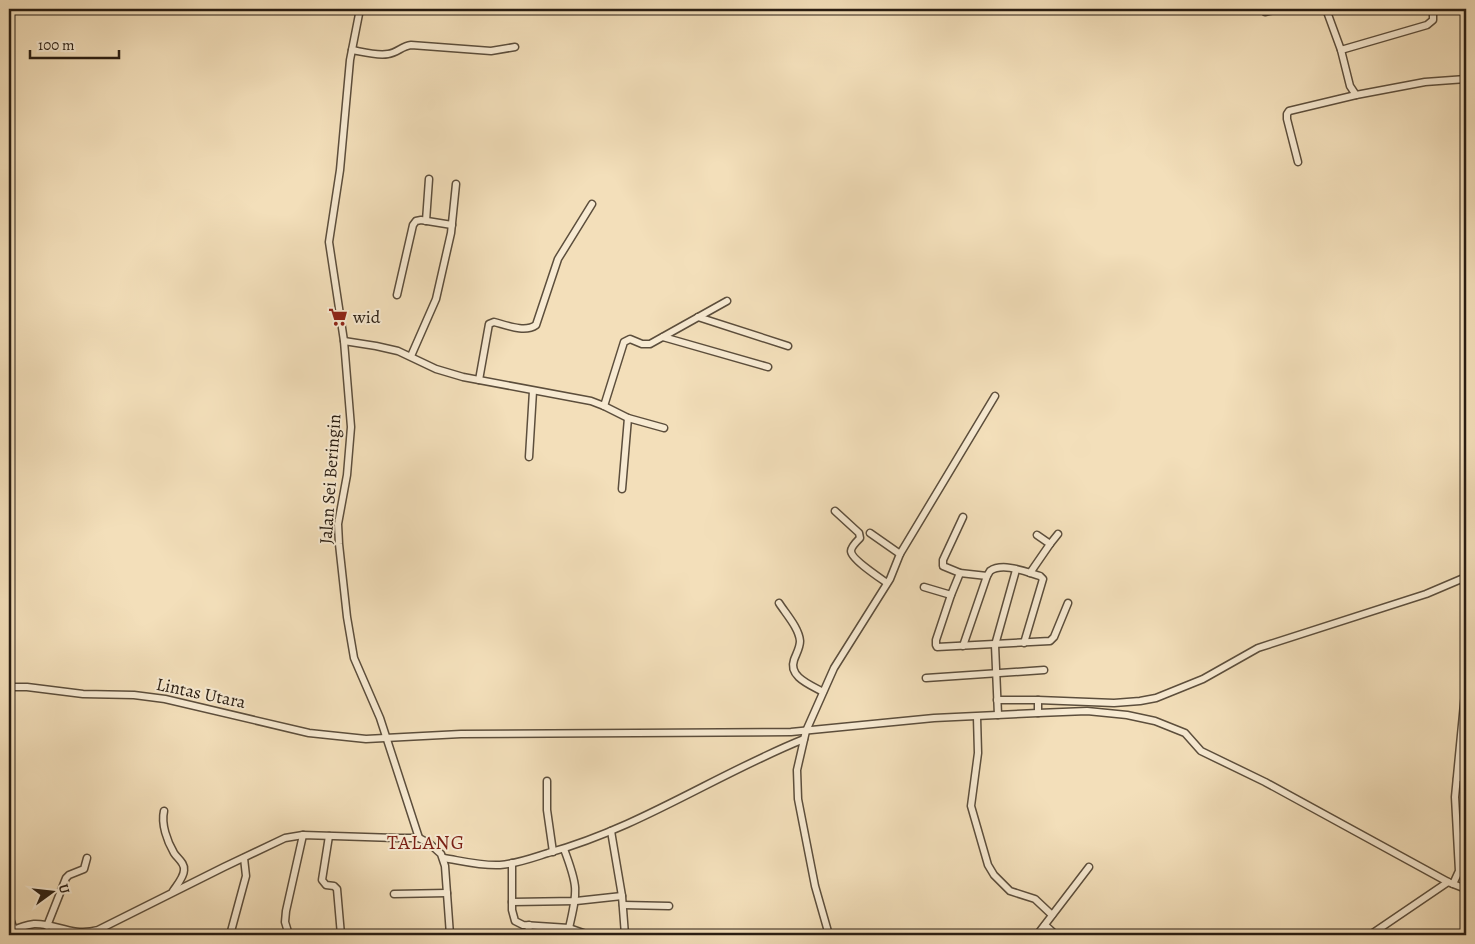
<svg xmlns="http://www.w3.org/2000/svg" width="1475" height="944" viewBox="0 0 1475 944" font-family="Alegreya,serif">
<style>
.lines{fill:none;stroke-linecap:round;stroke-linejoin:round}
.minor-casing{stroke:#5c4e3c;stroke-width:9}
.minor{stroke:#f7ead2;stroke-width:6}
.labels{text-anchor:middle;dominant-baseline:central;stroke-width:4;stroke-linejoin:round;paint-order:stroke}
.poi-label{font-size:18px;fill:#291d12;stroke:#f7ead2;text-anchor:start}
.street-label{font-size:18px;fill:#291d12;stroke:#f7ead2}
.quarter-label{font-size:20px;letter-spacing:1px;fill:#7a1f14;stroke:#f7ead2}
</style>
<rect width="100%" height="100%" fill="#f3dfba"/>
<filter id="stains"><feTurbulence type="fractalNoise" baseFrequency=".004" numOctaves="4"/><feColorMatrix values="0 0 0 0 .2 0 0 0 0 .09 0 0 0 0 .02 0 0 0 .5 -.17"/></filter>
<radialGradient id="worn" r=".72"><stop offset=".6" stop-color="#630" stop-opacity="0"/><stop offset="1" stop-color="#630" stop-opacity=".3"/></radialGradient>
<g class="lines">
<g class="minor-casing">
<g id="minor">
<path d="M360,9L350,60L340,170L329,242L344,341L351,427L347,475L338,524L339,544L347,617L354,658L380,718L419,838"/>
<path d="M1326,9L1341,50L1350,86L1356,95L1425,82L1466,79"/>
<path d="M1265,12L1279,9"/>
<path d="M352,50C363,52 377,56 388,54C397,53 402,46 411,45L491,51L515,47"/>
<path d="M1341,50L1427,25L1433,20V9"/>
<path d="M1298,162L1287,119V114L1289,111L1356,95"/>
<path d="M426,221L429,179"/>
<path d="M397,295L413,225L416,221L421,220L452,225"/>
<path d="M698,317L788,346"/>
<path d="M663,337L768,367"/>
<path d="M344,341L376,346L398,351L436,369L463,377L591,401L604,406L624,342L630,339L642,344H650L727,301"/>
<path d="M411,356L436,299L451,233L456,184"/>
<path d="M479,380L489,324L494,322C506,325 525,333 536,325L558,259L592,204"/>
<path d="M604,406L628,418L664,428"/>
<path d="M529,457L533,391"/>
<path d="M622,489L628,418"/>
<path d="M835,511L859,533L860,538C857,541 851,547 851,551C851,559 880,578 887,583"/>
<path d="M963,517L943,560V566L960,573L987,576"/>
<path d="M1050,544L1058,534"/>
<path d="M900,554L995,396"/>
<path d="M960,573L951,595L936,640V645L937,647L1050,641L1054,637L1068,603"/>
<path d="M1030,573L1050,544L1037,535"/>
<path d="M924,587L951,595"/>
<path d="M779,603C786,614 799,628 800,641C800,648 796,654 794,660C788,677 811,685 823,692"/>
<path d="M963,646L987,576L990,571C1003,562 1026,572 1040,576L1043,579L1024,643"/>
<path d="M926,678L1044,670"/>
<path d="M9,687H27L83,694L134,695L165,699L309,733L366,739L461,734L791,732L934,718L1038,713L1087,711L1127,715L1155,721L1185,733L1201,751L1265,782L1448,882L1466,889"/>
<path d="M997,700H1038V713"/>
<path d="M1038,700L1114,703L1140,701L1156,698L1203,679L1258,648L1426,594L1466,577"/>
<path d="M998,715L995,645L1016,570"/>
<path d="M977,717L978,753L971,806L988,865L994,875L1010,891L1035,899L1052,915"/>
<path d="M1457,779L1466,772"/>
<path d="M547,781V810L553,852"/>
<path d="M164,811C161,824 167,841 174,853C177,858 185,863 184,870C184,877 177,885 173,891"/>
<path d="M611,831L622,896L625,935"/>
<path d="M329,836L322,880L326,885L334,886L337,889L341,935"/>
<path d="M564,849C578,886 578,890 569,928"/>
<path d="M444,858C462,861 481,866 500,865C516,864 532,858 548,853C639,828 717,774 804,739"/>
<path d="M512,863V910L515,921L523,925L569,928L589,935"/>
<path d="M1453,884L1459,871L1455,797L1466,683"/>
<path d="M394,894L447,893"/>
<path d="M512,902L576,901L622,896"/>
<path d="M623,905L669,906"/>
<path d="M9,916L16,935"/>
<path d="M1045,925L1056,935"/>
<path d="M47,926L66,878L69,875L84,869L87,858"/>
<path d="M9,935L11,931L14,930C20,927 27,925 34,924C56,923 71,937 98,930L224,867L285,838L303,835L396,838H419L430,844L441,854L445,866L450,935"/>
<path d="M230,935L246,876L244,858"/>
<path d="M289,935L285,922L286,911L303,835"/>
<path d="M528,935L529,925"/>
<path d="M829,935L815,886L798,799L797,770L806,731L834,668L890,579L900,554L870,533"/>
<path d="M1037,935L1089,867"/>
<path d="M1370,935L1448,882"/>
</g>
</g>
<use href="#minor" class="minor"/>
</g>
<defs>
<g id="supermarket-bare" transform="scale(1.5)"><path d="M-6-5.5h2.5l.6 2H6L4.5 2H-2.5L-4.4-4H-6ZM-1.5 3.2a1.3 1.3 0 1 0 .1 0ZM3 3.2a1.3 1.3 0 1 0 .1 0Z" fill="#8f2418" stroke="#f7ead2" stroke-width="2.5" paint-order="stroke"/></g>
</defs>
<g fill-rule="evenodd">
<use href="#supermarket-bare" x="338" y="317"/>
</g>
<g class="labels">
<g class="poi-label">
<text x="353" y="317">wid</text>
</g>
<g class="street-label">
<text transform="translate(330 479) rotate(-86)">Jalan Sei Beringin</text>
<text transform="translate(201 693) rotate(12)">Lintas Utara</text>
</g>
<g class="quarter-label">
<text x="426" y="842">TALANG</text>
</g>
</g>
<rect width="1475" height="944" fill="none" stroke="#f3dfba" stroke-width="30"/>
<rect x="10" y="10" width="1455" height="924" fill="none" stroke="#291d12" stroke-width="2.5"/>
<rect x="15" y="15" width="1445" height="914" fill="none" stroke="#291d12"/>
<g transform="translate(52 892) rotate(75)" stroke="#f7ead2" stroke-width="4" paint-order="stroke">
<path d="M0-4L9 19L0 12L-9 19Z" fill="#291d12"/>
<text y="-8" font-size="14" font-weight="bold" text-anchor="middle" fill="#291d12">U</text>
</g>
<path d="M30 50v8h89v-8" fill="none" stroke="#291d12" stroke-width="2.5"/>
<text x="38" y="50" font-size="15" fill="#291d12" stroke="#f7ead2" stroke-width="4" paint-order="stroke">100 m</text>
<rect width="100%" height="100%" filter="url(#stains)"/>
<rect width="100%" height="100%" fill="url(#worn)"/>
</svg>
